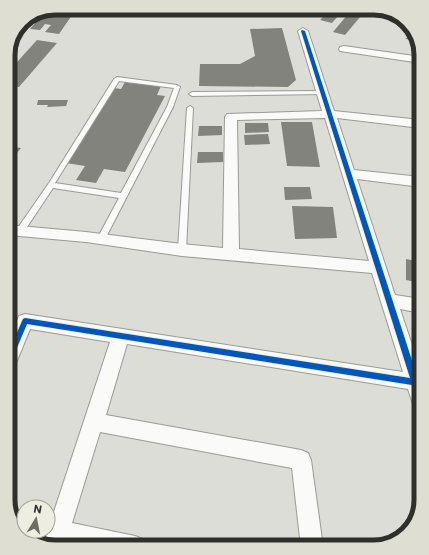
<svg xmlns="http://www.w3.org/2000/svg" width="429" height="555" viewBox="0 0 429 555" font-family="Commissioner,sans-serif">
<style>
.building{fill:#83837e}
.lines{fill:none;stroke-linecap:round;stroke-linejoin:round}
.service-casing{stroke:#9a9a96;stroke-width:2}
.minor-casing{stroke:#9a9a96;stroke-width:2}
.service{fill:#fafaf9;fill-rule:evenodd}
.minor{fill:#fafaf9;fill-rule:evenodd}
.cycleway-casing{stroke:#edeee1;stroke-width:2}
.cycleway{fill:#0057b8;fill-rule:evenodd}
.rim{fill:none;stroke:#2f302b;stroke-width:5}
</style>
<rect width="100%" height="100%" fill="#ddddd7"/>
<g class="building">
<path d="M55,8H77L59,34L45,32L51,25L45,24L40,30L30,29L44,12Z"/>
<path d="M332,8H345L332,23L320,20Z"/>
<path d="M353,8L366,10L345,35L333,32Z"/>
<path d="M282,28L296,80L288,87L199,86L200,64H240L255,56L250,29Z"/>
<path d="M409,29H413L416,40L405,39L410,36L411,35L407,34Z"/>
<path d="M37,40L57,43L19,87L8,86V72Z"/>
<path d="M125,82L161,86L157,95L165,96L125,172L104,169L96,183L76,180L85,166L66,163L114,88L121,89Z"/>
<path d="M38,100H68L66,106L47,107L48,105H37Z"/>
<path d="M281,122H312L320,167L287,166Z"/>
<path d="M245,123H268L269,132L245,133Z"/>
<path d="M199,126H222V135L198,136Z"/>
<path d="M268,134L270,144L245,145L244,135Z"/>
<path d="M8,146L21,148L8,164Z"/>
<path d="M198,152H223V162L197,163Z"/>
<path d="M284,187H310L312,199L285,200Z"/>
<path d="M292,206L333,207L337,238L295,239Z"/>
<path d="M406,259L421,262V283L406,280Z"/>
</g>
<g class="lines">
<g class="service-casing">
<g id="service">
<path d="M117,77L177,85L180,87L173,107L104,241L101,242L97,239L119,198L53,188L23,233H17L16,231L17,229L49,183L114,79ZM119,81L174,88L167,107L121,193L55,183Z"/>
<path d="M323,91L326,93L325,94L192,96L189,94L192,92Z"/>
<path d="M190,106L193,108L186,250L182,253L178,250L187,108Z"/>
</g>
</g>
<g class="minor-casing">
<g id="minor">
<path d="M370,8H377L382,11L378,12Z"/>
<path d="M303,28L308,31L334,111L421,120V128L337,118L354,170L421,177V187L357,179L395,295L421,299V313L400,309L421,372V410L414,407L408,389L127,344L106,415L301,450L308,453L311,460L323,547H301L292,468L100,432L72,523L135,536L143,539L146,547H78L66,545L65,547H52L44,542L110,342L30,329L14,368L8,370V341L19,316L25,314L403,372L372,273L182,256L86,242L8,235V225L86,232L182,244L223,248L225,117L227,114L322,111L298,31ZM325,118L369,261L239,249L237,120Z"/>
<path d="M344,46L421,57V63L340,51L339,49L340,47Z"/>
</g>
</g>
<use href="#service" class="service"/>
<use href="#minor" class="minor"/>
<g class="cycleway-casing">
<path id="cycleway" d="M302,30L305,31L418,379L421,380V386H420L421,390V404L418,403L417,401L412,385L27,324L11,362L10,364L8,365V354L22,321L23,319L25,318L410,378L301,31Z"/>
</g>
<use href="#cycleway" class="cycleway"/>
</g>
<path d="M0 0H429V555H0ZM55 15H374A40 40 0 0 1 414 55V500A40 40 0 0 1 374 540H55A40 40 0 0 1 15 500V55A40 40 0 0 1 55 15Z" fill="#dedfd2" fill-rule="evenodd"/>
<path class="rim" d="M55 15H374A40 40 0 0 1 414 55V500A40 40 0 0 1 374 540H55A40 40 0 0 1 15 500V55A40 40 0 0 1 55 15Z"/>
<g transform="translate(36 519) rotate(10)"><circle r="19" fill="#edeee1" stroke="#a1a298"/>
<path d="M0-3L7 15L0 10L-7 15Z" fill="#6c6d67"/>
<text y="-6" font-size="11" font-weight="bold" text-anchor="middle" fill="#2f302b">N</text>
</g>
</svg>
